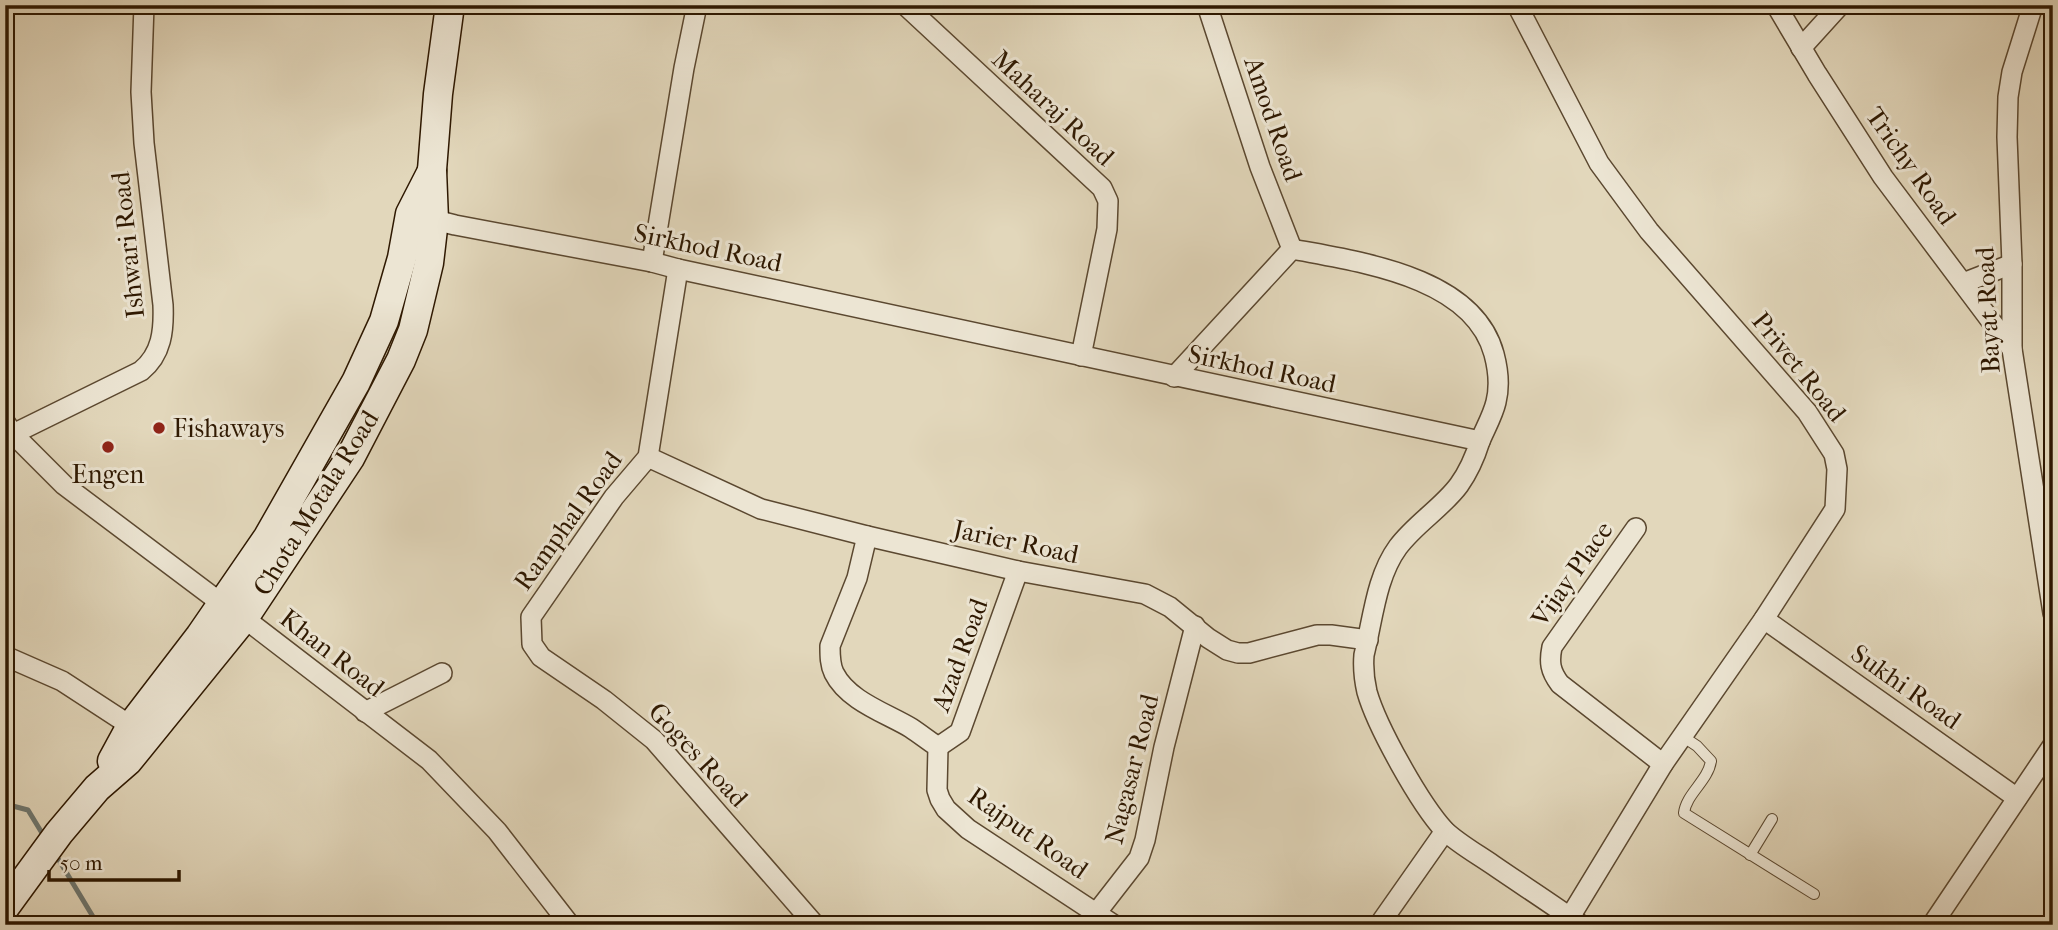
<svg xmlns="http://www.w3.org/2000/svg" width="2058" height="930" viewBox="0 0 2058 930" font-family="'IM FELL French Canon',serif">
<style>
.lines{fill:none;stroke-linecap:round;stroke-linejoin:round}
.stream{stroke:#6e7770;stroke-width:5}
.lane-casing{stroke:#5b4830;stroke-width:12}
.street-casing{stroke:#5b4830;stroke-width:22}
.secondary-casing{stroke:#2e1801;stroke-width:31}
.lane{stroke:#ece5d3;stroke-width:10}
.street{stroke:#ece5d3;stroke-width:19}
.secondary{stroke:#ece5d3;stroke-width:28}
.poi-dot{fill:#8f2418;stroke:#ece5d3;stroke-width:2.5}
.labels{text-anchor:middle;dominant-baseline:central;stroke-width:6;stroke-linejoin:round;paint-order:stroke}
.street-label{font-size:26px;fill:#2e1801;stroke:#ece5d3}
.poi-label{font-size:26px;fill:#2e1801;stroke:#ece5d3;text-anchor:start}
</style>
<rect width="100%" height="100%" fill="#e2d7bb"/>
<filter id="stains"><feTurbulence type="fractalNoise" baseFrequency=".00286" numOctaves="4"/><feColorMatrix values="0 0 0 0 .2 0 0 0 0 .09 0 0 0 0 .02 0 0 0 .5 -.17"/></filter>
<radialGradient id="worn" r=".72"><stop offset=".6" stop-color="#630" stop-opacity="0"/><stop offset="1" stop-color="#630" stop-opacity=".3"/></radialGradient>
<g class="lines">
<g class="stream">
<path d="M5,804L28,810L45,838"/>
<path d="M54,852L98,925"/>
</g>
<g class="lane-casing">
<g id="lane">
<path d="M1682,736L1697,746L1711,761C1708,781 1686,794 1684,813L1814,894"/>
<path d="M1750,855L1772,819"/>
</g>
</g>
<g class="street-casing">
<g id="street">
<path d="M905,5L1102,188L1108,201L1107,229L1081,356"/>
<path d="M1517,5L1599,163L1649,231L1807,412L1834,454L1837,469L1835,509L1764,619L1663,764L1570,917"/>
<path d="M1776,5L1817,74L1883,177L2012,349"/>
<path d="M2033,5L2012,72L2008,97L2007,137L2012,264V349L2053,613"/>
<path d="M1801,48L1840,5"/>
<path d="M423,217L455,225L652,262L678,269L1480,441C1475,457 1469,471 1459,485C1442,508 1416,523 1398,547C1376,577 1373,619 1364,655C1363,667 1364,679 1367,692C1377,727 1420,804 1445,831C1459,844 1477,854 1493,865C1522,885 1552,904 1581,925"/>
<path d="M1292,249C1359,262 1473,276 1494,354C1498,369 1500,386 1496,402C1493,415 1485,429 1480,441"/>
<path d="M652,262L684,68L697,5"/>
<path d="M678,269L648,457L614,497L531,617L532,644L541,657L604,700L654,740L815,925"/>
<path d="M1963,283L2012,264"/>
<path d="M1174,377L1292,249L1260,167L1207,5"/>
<path d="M5,422L13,434L64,485L221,603L244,618L429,760L497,831L570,925"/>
<path d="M13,434L141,371C162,354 164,330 163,305L144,143L141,92L144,5"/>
<path d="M648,457L761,509L867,536L1018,571L1145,594L1170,607L1208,638L1227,650L1238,653H1249L1317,635H1331L1368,640"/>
<path d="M1636,528L1552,647C1549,662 1550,671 1560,684L1663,764"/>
<path d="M867,536L857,578L830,646C830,656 830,665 834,673C848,701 886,713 911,728C920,734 929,741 938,747L937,790L940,799L946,809L968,829L1114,925"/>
<path d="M1764,619L2017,798"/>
<path d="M5,656L62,681L131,726"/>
<path d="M365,712L442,673"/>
<path d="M938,747L960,732L1018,571"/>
<path d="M1097,912L1139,858L1145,840L1164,747L1195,626"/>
<path d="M1379,925L1445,831"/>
<path d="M1932,925L2053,745"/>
</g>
</g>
<g class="secondary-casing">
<g id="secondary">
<path d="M112,761L131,726L200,636L268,537L356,382L384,321L402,258L410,214L432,171"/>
<path d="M5,907L59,833L97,788L128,761L244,618L350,458L401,360L413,330L429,263L434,220L432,170L438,94L450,5"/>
</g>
</g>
<use href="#lane" class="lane"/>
<use href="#street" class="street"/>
<use href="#secondary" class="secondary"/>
</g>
<g class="poi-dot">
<circle cx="159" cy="428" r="7"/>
<circle cx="108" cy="447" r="7"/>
</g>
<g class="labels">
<g class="street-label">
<text transform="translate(1053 108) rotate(43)">Maharaj Road</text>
<text transform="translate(1273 119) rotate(71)">Amod Road</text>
<text transform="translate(1911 166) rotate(55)">Trichy Road</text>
<text transform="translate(128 245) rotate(-96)">Ishwari Road</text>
<text transform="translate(708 248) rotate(12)">Sirkhod Road</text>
<text transform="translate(1988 310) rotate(-93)">Bayat Road</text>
<text transform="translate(1799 367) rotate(51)">Privet Road</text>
<text transform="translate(1262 369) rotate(12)">Sirkhod Road</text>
<text transform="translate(316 503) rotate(-58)">Chota Motala Road</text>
<text transform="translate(568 521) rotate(-54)">Ramphal Road</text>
<text transform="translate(1016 542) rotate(12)">Jarier Road</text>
<text transform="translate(1572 574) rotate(-55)">Vijay Place</text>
<text transform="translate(332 653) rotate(38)">Khan Road</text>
<text transform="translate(960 655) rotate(-70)">Azad Road</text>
<text transform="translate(1906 687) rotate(35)">Sukhi Road</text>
<text transform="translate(698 755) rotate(47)">Goges Road</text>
<text transform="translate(1132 769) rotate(-76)">Nagasar Road</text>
<text transform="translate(1028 833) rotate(35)">Rajput Road</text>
</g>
<g class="poi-label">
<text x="173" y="428">Fishaways</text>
<text x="108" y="474" text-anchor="middle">Engen</text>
</g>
</g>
<rect width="2058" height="930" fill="none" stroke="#e2d7bb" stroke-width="28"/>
<rect x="7" y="7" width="2044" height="916" fill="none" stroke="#2e1801" stroke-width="3.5"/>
<rect x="14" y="14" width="2030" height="902" fill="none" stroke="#2e1801" stroke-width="2"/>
<path d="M49 870v10h130v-10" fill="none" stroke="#2e1801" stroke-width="3.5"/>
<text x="60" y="870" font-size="21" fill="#2e1801" stroke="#ece5d3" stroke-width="5" paint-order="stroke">50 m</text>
<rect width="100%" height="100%" filter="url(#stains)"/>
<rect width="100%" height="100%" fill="url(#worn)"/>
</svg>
